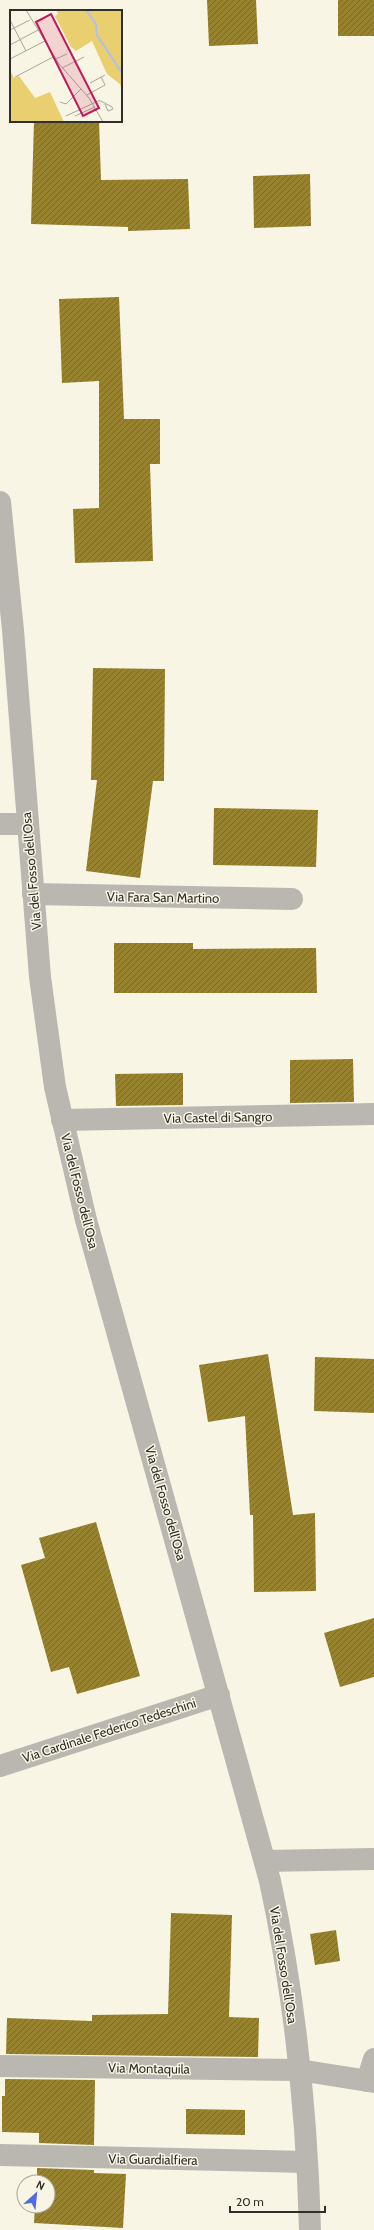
<svg xmlns="http://www.w3.org/2000/svg" width="374" height="2230" viewBox="0 0 374 2230" font-family="Cabin,sans-serif">
<style>
.building{fill:url(#building-hatch)}
.lines{fill:none;stroke-linecap:round;stroke-linejoin:round}
.minor{stroke:#b9b7b0;stroke-width:22}
.tertiary{stroke:#b9b7b0;stroke-width:22}
.labels{text-anchor:middle;dominant-baseline:central;stroke-width:3;stroke-linejoin:round;paint-order:stroke}
.street-label{font-size:13px;fill:#302e28;stroke:#f9f5e4}
.inset-river{fill:none;stroke:#adc0f5;stroke-width:2}
.inset-road{fill:none;stroke:#a9a599;stroke-width:1}
.view{fill:#c2185b;fill-opacity:0.15;stroke:#c2185b;stroke-width:2}
.inset-edge{fill:none;stroke:#302e28;stroke-width:2}
</style>
<defs>
<pattern id="building-hatch" width="6" height="6" patternUnits="userSpaceOnUse"><rect width="6" height="6" fill="#96822f"/><path d="M-1 1l2-2M0 6l6-6M5 7l2-2" fill="none" stroke="#7b6b28"/></pattern>
</defs>
<rect width="100%" height="100%" fill="#f9f5e4"/>
<g class="building">
<path d="M207,0H256L258,44L209,46Z"/>
<rect x="338" y="0" width="36" height="36"/>
<path d="M34,121H99L101,180L188,179L190,229L128,231V227L31,224Z"/>
<path d="M310,174L311,226L254,228L253,176Z"/>
<path d="M119,297L124,419H160V464H150L153,561L75,563L73,509L99,508V381L62,383L59,299Z"/>
<path d="M93,668L165,669L164,781H153L140,878L86,871L97,780H91Z"/>
<path d="M214,808L318,810L316,867L213,865Z"/>
<path d="M114,943H193V949L316,948L317,993H114Z"/>
<path d="M353,1059L354,1102L290,1103V1060Z"/>
<path d="M183,1073V1105L116,1106L115,1074Z"/>
<path d="M268,1354L293,1515L315,1513L316,1591L254,1592L253,1515H250L245,1416L208,1422L199,1365Z"/>
<path d="M315,1357L374,1359V1413L314,1411Z"/>
<path d="M96,1522L140,1676L77,1694L69,1667L51,1672L21,1565L45,1558L39,1538Z"/>
<path d="M374,1618V1677L340,1687L324,1633Z"/>
<path d="M171,1913L232,1915L229,2017L259,2018L258,2057L6,2054L7,2018L92,2021V2015L168,2014Z"/>
<path d="M336,1930L340,1961L315,1965L310,1934Z"/>
<path d="M5,2079L95,2080L94,2145L39,2143V2133L2,2132V2096H5Z"/>
<path d="M186,2109L245,2110V2135L186,2134Z"/>
<path d="M37,2168L94,2170V2173L126,2174L123,2228L34,2223L35,2206H48V2182H37Z"/>
</g>
<g class="lines">
<g class="minor">
<path d="M0,824H27"/>
<path d="M33,894L292,899"/>
<path d="M62,1120L374,1114"/>
<path d="M0,1766L219,1695"/>
<path d="M265,1861L374,1859"/>
<path d="M0,2066L299,2070L374,2082"/>
<path d="M367,2081L374,2059"/>
<path d="M0,2155L306,2162"/>
</g>
<path class="tertiary" d="M0,502L13,630L40,977L55,1087L86,1220L270,1881C294,1992 307,2116 310,2230"/>
</g>
<g class="labels">
<g class="street-label">
<text transform="translate(31 871) rotate(-95)">Via del Fosso dell'Osa</text>
<text transform="translate(163 897) rotate(1)">Via Fara San Martino</text>
<text transform="translate(218 1117) rotate(-1)">Via Castel di Sangro</text>
<text transform="translate(80 1191) rotate(76)">Via del Fosso dell'Osa</text>
<text transform="translate(166 1503) rotate(74)">Via del Fosso dell'Osa</text>
<text transform="translate(109 1730) rotate(-18)">Via Cardinale Federico Tedeschini</text>
<text transform="translate(284 1965) rotate(81)">Via del Fosso dell'Osa</text>
<text transform="translate(149 2068) rotate(1)">Via Montaquila</text>
<text transform="translate(153 2159) rotate(1)">Via Guardialfiera</text>
</g>
</g>
<g transform="translate(10 10)">
<rect width="112" height="112" fill="#f9f5e4"/>
<path d="M46,0H112V80L110,74L97,64L82,31L66,41L61,37L45,6L48,4ZM0,60L4,68L9,66L25,88L40,82L54,112H0Z" fill="#e9cf6f"/>
<path class="inset-river" d="M76,0L86,14L87,25L112,63"/>
<path class="inset-road" d="M16,0L49,54L79,88L93,112M0,10L16,41M0,20L20,10M0,35L28,20M0,49L35,31M46,49L57,44M52,58L74,47M5,67L45,46M80,73L95,65M77,85L95,75L91,67M50,92L56,94L71,79M56,106L88,91H91L102,97L103,99L98,101L95,94M65,106L85,97"/>
<path class="view" d="M41,4L89,98L73,106L26,12Z"/>
<rect width="112" height="112" class="inset-edge"/>
</g>
<g transform="translate(36 2194) rotate(27)"><circle r="19" fill="#f9f5e4" stroke="#a9a599"/>
<path d="M0-3L7 15L0 10L-7 15Z" fill="#516ce1"/>
<text y="-6" font-size="11" font-weight="bold" text-anchor="middle" fill="#302e28">N</text>
</g>
<path d="M230 2206v6h95v-6" fill="none" stroke="#302e28" stroke-width="2"/>
<text x="236" y="2206" font-size="12" fill="#302e28" stroke="#f9f5e4" stroke-width="3" paint-order="stroke">20 m</text>
</svg>
